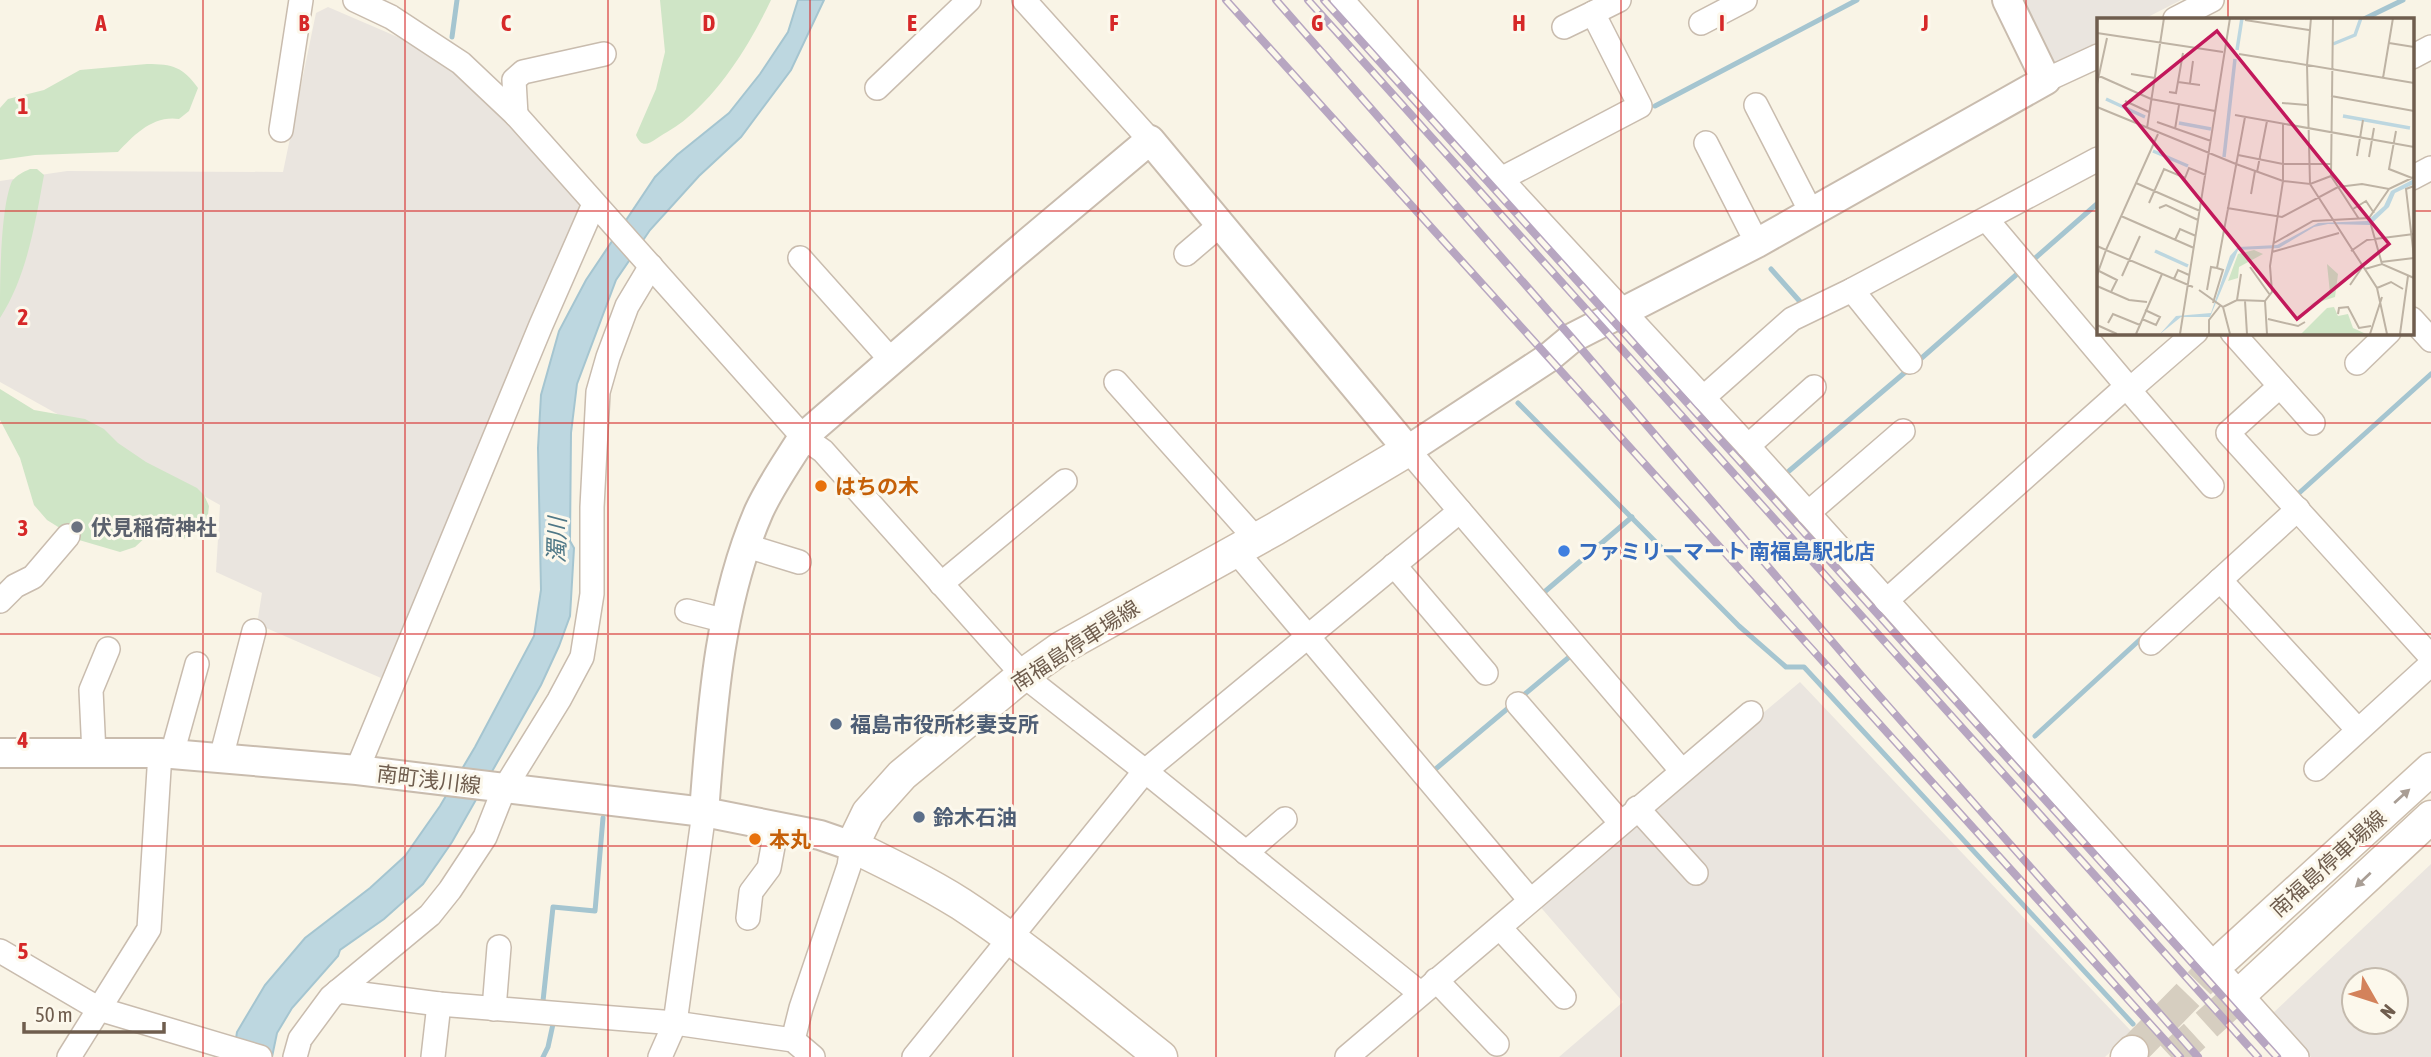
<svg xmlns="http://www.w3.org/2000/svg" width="2431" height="1057" viewBox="0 0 2431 1057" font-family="'Asap Condensed','Noto Sans JP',sans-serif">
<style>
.industrial{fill:#eae5df;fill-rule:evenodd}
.green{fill:#cfe5c6}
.water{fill:#bdd7e0;stroke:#a5c5d0;stroke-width:2}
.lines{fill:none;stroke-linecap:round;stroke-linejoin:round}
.stream{stroke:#a5c5d0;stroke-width:5}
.secondary-tunnel{stroke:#d6cec0;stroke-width:32;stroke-dasharray:32 16;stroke-linecap:butt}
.minor-casing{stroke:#c9bcae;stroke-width:26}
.tertiary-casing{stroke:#c9bcae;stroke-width:32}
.secondary-casing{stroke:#ccbdac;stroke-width:35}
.minor{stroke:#fff;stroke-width:23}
.tertiary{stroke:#fff;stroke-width:28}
.secondary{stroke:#fff;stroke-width:32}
.rail-casing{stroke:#b7a6c1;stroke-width:8}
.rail{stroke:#fcf8ec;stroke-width:5;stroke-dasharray:16;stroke-linecap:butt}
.oneway{fill:#a99e95}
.grid{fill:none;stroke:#d62828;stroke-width:2;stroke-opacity:0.55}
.food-dot{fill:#e8710a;stroke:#fcf8ec;stroke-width:2.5}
.worship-dot{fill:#6b7280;stroke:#fcf8ec;stroke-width:2.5}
.shop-dot{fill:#3f7fe0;stroke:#fcf8ec;stroke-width:2.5}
.service-dot{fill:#5c6f8a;stroke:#fcf8ec;stroke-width:2.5}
.labels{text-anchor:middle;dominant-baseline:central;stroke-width:6;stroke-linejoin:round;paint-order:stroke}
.food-label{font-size:21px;font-weight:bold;fill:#c56008;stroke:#fcf8ec;text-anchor:start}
.worship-label{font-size:21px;font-weight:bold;fill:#5b616d;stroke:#fcf8ec;text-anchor:start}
.shop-label{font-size:21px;font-weight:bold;fill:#366cbe;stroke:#fcf8ec;text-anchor:start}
.street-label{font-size:21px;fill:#6f5d4e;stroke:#fcf8ec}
.service-label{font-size:21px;font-weight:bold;fill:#4e5e75;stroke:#fcf8ec;text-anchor:start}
.water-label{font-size:23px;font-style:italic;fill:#4e7786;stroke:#fcf8ec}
.inset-river{fill:none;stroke:#bdd7e0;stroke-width:3.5}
.inset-road{fill:none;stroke:#beb3a4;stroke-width:2}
.view{fill:#c2185b;fill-opacity:0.15;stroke:#c2185b;stroke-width:3.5}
.inset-edge{fill:none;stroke:#6f5d4e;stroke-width:3.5}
.grid-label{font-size:23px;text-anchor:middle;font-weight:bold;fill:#d62828;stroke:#fcf8ec;stroke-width:6;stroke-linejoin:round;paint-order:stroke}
</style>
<rect width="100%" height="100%" fill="#f9f4e6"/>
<g class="industrial">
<path d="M2021,0H2181L2144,19H2098V42L2054,65Z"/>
<path d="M328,7L407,41L465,77L567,184L582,206L381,678L257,624L262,593L216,572L220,505L0,382V181L67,171L283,172L316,13Z"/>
<path d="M1800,682L2132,1032L2105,1057H1559L1623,1002L1537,903Z"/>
<path d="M2431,864V1057H2311L2272,1014ZM2354,980H2396V1022H2354Z"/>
</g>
<g class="green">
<path d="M660,0H771C751,42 723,88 687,118C677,127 666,132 656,139C647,145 641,147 636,135L656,89L665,52Z"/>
<path d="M147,64C173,64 183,67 198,88L189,111L179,119C153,115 134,135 118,152L35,155L0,160V108L8,99L44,90L80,70Z"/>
<path d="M30,169H37L44,175C35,224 27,276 0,318C0,284 0,209 12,181C17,175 23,172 30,169Z"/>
<path d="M0,389L34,410L85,419L104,429L118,443L146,462L197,488L204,495L209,506L207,523L191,537L182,539L156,532L148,535L135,547L120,552L79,540L47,520L34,505L20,458L0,420Z"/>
</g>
<path class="water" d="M798,0H824L791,70L741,137L699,176L650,230L616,280L577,384L571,433L570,541L574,548L570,616L559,646L541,685L452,842L423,884L384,919L340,950L338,956L292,1008L277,1033L272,1057H233L237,1032L265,985L305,938L370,888L405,856L440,806L475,747L534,636L541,590L538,448L541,395L559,331L586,280L655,177L677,155L729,113L760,74L788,32Z"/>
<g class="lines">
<g class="stream">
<path d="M2364,19L2403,0"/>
<path d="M452,37L457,0"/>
<path d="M1655,106L1857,0"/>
<path d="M2033,260L2098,203"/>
<path d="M1771,269L1803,305"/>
<path d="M1916,363L2016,275"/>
<path d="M1518,403L1739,626L1786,667H1804L2133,1024"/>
<path d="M1789,471L1909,369"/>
<path d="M2298,494L2431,374"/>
<path d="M1542,594L1632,517"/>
<path d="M1520,698L1574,653"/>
<path d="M2035,736L2145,635"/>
<path d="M1432,772L1513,704"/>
<path d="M543,1001L553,907L595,911L603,818"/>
<path d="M543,1057L548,1047L553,1024"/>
</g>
<g class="secondary-tunnel">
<path d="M2132,1052L2225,957"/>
<path d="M2171,1057L2249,986"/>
</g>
<g class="minor-casing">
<g id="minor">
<path d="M355,0L391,17L461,63L516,115L803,437L823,451L1023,675L1145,771L1420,993"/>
<path d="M1024,0L1150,140"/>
<path d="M1342,0L1501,179L1748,446L2297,1057"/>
<path d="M2175,19L2212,0"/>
<path d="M1701,23L1745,0"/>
<path d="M1564,27L1593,13"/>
<path d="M2412,57L2431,47"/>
<path d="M2046,80L2098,56"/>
<path d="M877,88L969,0"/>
<path d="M1756,105L1811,212"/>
<path d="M516,115L514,80L523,72L604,54"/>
<path d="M281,130L301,0"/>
<path d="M1706,143L1757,243"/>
<path d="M2412,178L2431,168"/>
<path d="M1501,179L1640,106L1593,13L1619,0"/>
<path d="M1987,220L2127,386"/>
<path d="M1186,254L1220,225"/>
<path d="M800,258L892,361"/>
<path d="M1852,290L1910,362"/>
<path d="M2412,319L2431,340"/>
<path d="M2232,332L2313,423"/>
<path d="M2357,363L2389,332"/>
<path d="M1116,382L1256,539"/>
<path d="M2280,386L2228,433L2431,657"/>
<path d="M2129,390L2212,486"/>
<path d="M1703,398L1792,319L1852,290L2098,159"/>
<path d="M1748,446L1814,387"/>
<path d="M1408,450L1681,770"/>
<path d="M1808,513L1903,431"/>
<path d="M747,546L799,562"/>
<path d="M1235,550L1530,900"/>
<path d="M1394,565L1486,673"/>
<path d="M2220,580L2358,730"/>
<path d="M941,584L1065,481"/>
<path d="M0,601L15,586L33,577L68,536"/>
<path d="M1886,601L2127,386L2129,390L2196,332"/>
<path d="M687,611L726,621"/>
<path d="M2151,643L2298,509"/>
<path d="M1518,704L1620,822"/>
<path d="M94,754L91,690L108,649"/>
<path d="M172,754L197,664"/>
<path d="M221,758L254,631"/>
<path d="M2316,769L2431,664"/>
<path d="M357,770L541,325L594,204"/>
<path d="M1637,808L1696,873"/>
<path d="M1246,853L1285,819"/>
<path d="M748,918L751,892L769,868L777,825"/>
<path d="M1500,928L1564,997"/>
<path d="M0,951L99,1009L260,1057"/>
<path d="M1436,980L1497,1044"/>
<path d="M338,991L439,1004L675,1023L793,1040L813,1057"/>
<path d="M494,1009L499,947"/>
<path d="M793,1040L801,1008L849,866L852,846"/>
<path d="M69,1057L149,929L160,753"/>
<path d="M295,1057L300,1039L331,997L430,915L450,890L485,837L504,789L559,700L582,657L592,594V507L598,392L608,357L627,306L651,266"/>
<path d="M433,1057L439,1004"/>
<path d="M660,1057L675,1023L704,812"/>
<path d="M914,1057L1145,771L1460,511"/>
<path d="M1347,1057L1751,713"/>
</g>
</g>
<g class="tertiary-casing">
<g id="tertiary">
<path d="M0,753H160L357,770L704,812L820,835L852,846"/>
<path d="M704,812C712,711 718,605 759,511C771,485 788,461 803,437L1012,256L1150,140L1408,450L1548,358L1572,338L1757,243L2046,80L2007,0"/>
</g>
</g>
<g class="secondary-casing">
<g id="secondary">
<path d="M2225,957L2431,769"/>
<path d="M2249,986L2431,817"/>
<path d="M1161,1057C1095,1005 1031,950 961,904C926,882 889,864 852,846L868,813L902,775L1023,675L1061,648L1275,529L1408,450"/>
<path d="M2127,1057L2132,1052"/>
</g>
</g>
<use href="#minor" class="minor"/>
<use href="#tertiary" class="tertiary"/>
<use href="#secondary" class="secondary"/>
<g class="rail-casing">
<g id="rail">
<path d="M1226,0L2180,1057"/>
<path d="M1276,0L1572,338L1866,681L2198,1057"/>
<path d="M1308,0L2258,1057"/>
<path d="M1324,0L2277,1057"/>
</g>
</g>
<use href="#rail" class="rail"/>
</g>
<defs><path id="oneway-solid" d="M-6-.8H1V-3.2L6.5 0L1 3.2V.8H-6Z" transform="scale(1.75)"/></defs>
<g class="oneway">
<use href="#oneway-solid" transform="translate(2402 796) rotate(-42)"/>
<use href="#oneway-solid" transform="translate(2363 880) rotate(137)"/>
</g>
<path class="grid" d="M203,0V1057M405,0V1057M608,0V1057M810,0V1057M1013,0V1057M1216,0V1057M1418,0V1057M1621,0V1057M1823,0V1057M2026,0V1057M2228,0V19M0,211H2098M2412,211H2431M2228,332V1057M0,423H2431M0,634H2431M0,846H2431"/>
<g class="food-dot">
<circle cx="821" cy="486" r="7"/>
<circle cx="755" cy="839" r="7"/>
</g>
<circle class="worship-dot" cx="77" cy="527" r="7"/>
<circle class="shop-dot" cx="1564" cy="551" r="7"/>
<g class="service-dot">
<circle cx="836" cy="724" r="7"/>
<circle cx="919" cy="817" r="7"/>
</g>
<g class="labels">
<g class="food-label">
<text x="835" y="486">はちの木</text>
<text x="769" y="839">本丸</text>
</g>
<g class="worship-label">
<text x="91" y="527">伏見稲荷神社</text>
</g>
<g class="shop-label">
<text x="1578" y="551">ファミリーマート 南福島駅北店</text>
</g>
<g class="street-label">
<text transform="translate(1075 645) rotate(-33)">南福島停車場線</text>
<text transform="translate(429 779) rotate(7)">南町浅川線</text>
<text transform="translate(2328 863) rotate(-42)">南福島停車場線</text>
</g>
<g class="service-label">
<text x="850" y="724">福島市役所杉妻支所</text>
<text x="933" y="817">鈴木石油</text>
</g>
<g class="water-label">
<text transform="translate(557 540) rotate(-89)">濁川</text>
</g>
</g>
<g transform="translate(2097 18)">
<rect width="317" height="317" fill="#f9f4e6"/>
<path d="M157,232L166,236L142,249L141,260L131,263L141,236ZM230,246L241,256L238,279L213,287L233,275ZM237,289L241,298L251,296L256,310L269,316H204L230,290Z" fill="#cfe5c6"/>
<path d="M317,161V166L298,175L292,189L273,207L231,206L217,209L182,230L141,232L113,299H84L63,316L79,298L114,295L133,238L141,229L180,227L221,205L270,203L287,188L294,173Z" fill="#bdd7e0"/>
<path class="inset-river" d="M236,26L258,17L264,0M140,32L145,0M9,81L48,99M246,98L313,110M82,105L114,111M56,133L91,148M127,139L138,41M58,233L91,248"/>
<path class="inset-road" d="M214,0L210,47L317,65M236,0L234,158L262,201M148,2L212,12M0,15L126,34M292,25L317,29M34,56L58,60M0,57L54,81L118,93M286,60L296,0M81,64L103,67M93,65L96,43M0,66L10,20M72,74L79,75L86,35M234,78L317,93M28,83L52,94M185,85L210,87M0,89L139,146M138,97L317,129M60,104L114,123M50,110L67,0M78,111L82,87M299,113L292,151L315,160M141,137L186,146H234M260,138L266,102M272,139L277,110M139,146L186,163L213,166L210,47L142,36M160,154L170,103M234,158L213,166L280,270L290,316M39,165L103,193M317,168L309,171L317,239M154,176L158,153M52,185L67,151L88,160L92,150L109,157M62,190L69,187L101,202M130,190L185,199L241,169L265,166L292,171L317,159M256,191L269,183L277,195M24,198L97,230M272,200L285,246M78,222L83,211L99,218M177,225L216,203L272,200L292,171M0,228L9,232L61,116M254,233L270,222L317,216M175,234L242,215M284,244L317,240M153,249L173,277M268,251L285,246L317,260M2,253L20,262L14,274M0,257L9,232L96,269M25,258L43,218M77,261L81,252L92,257M253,267L266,248M0,268L32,282L50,284M280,270L294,264L306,271M102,272L126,289L140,282L168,283M110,272L114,249L120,250M140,282L144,256M148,283L150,316M116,285L126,252L120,250L148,99M126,289L133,316M241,296L242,290L251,289L262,310L274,308M45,301L59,307L63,299L48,292M171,301L201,308L208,304M11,305L16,296L43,307M0,307L20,316M39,316L65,256M83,316L133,0M112,316V302L123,288M170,316L168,283L175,274L173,248L186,163V106M273,316L285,279M303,316L311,258"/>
<path class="view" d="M120,13L292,226L200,301L27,88Z"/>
<rect width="317" height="317" class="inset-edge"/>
</g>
<g class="grid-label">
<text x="101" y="31">A</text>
<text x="304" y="31">B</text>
<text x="506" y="31">C</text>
<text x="709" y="31">D</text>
<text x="912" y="31">E</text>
<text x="1114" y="31">F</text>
<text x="1317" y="31">G</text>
<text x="1519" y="31">H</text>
<text x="1722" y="31">I</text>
<text x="1925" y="31">J</text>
<text x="23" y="114">1</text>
<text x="23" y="325">2</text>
<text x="23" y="536">3</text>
<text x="23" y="748">4</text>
<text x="23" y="959">5</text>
</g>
<g transform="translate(2375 1001) rotate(129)"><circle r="33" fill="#fcf8ec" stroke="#c4baad" stroke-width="2"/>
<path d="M0-5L12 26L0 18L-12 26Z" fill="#d3825b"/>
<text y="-10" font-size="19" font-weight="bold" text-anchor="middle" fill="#6f5d4e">N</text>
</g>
<path d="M24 1022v10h140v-10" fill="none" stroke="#6f5d4e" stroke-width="3.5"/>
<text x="35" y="1022" font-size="21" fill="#6f5d4e" stroke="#fcf8ec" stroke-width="5" paint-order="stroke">50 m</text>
</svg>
